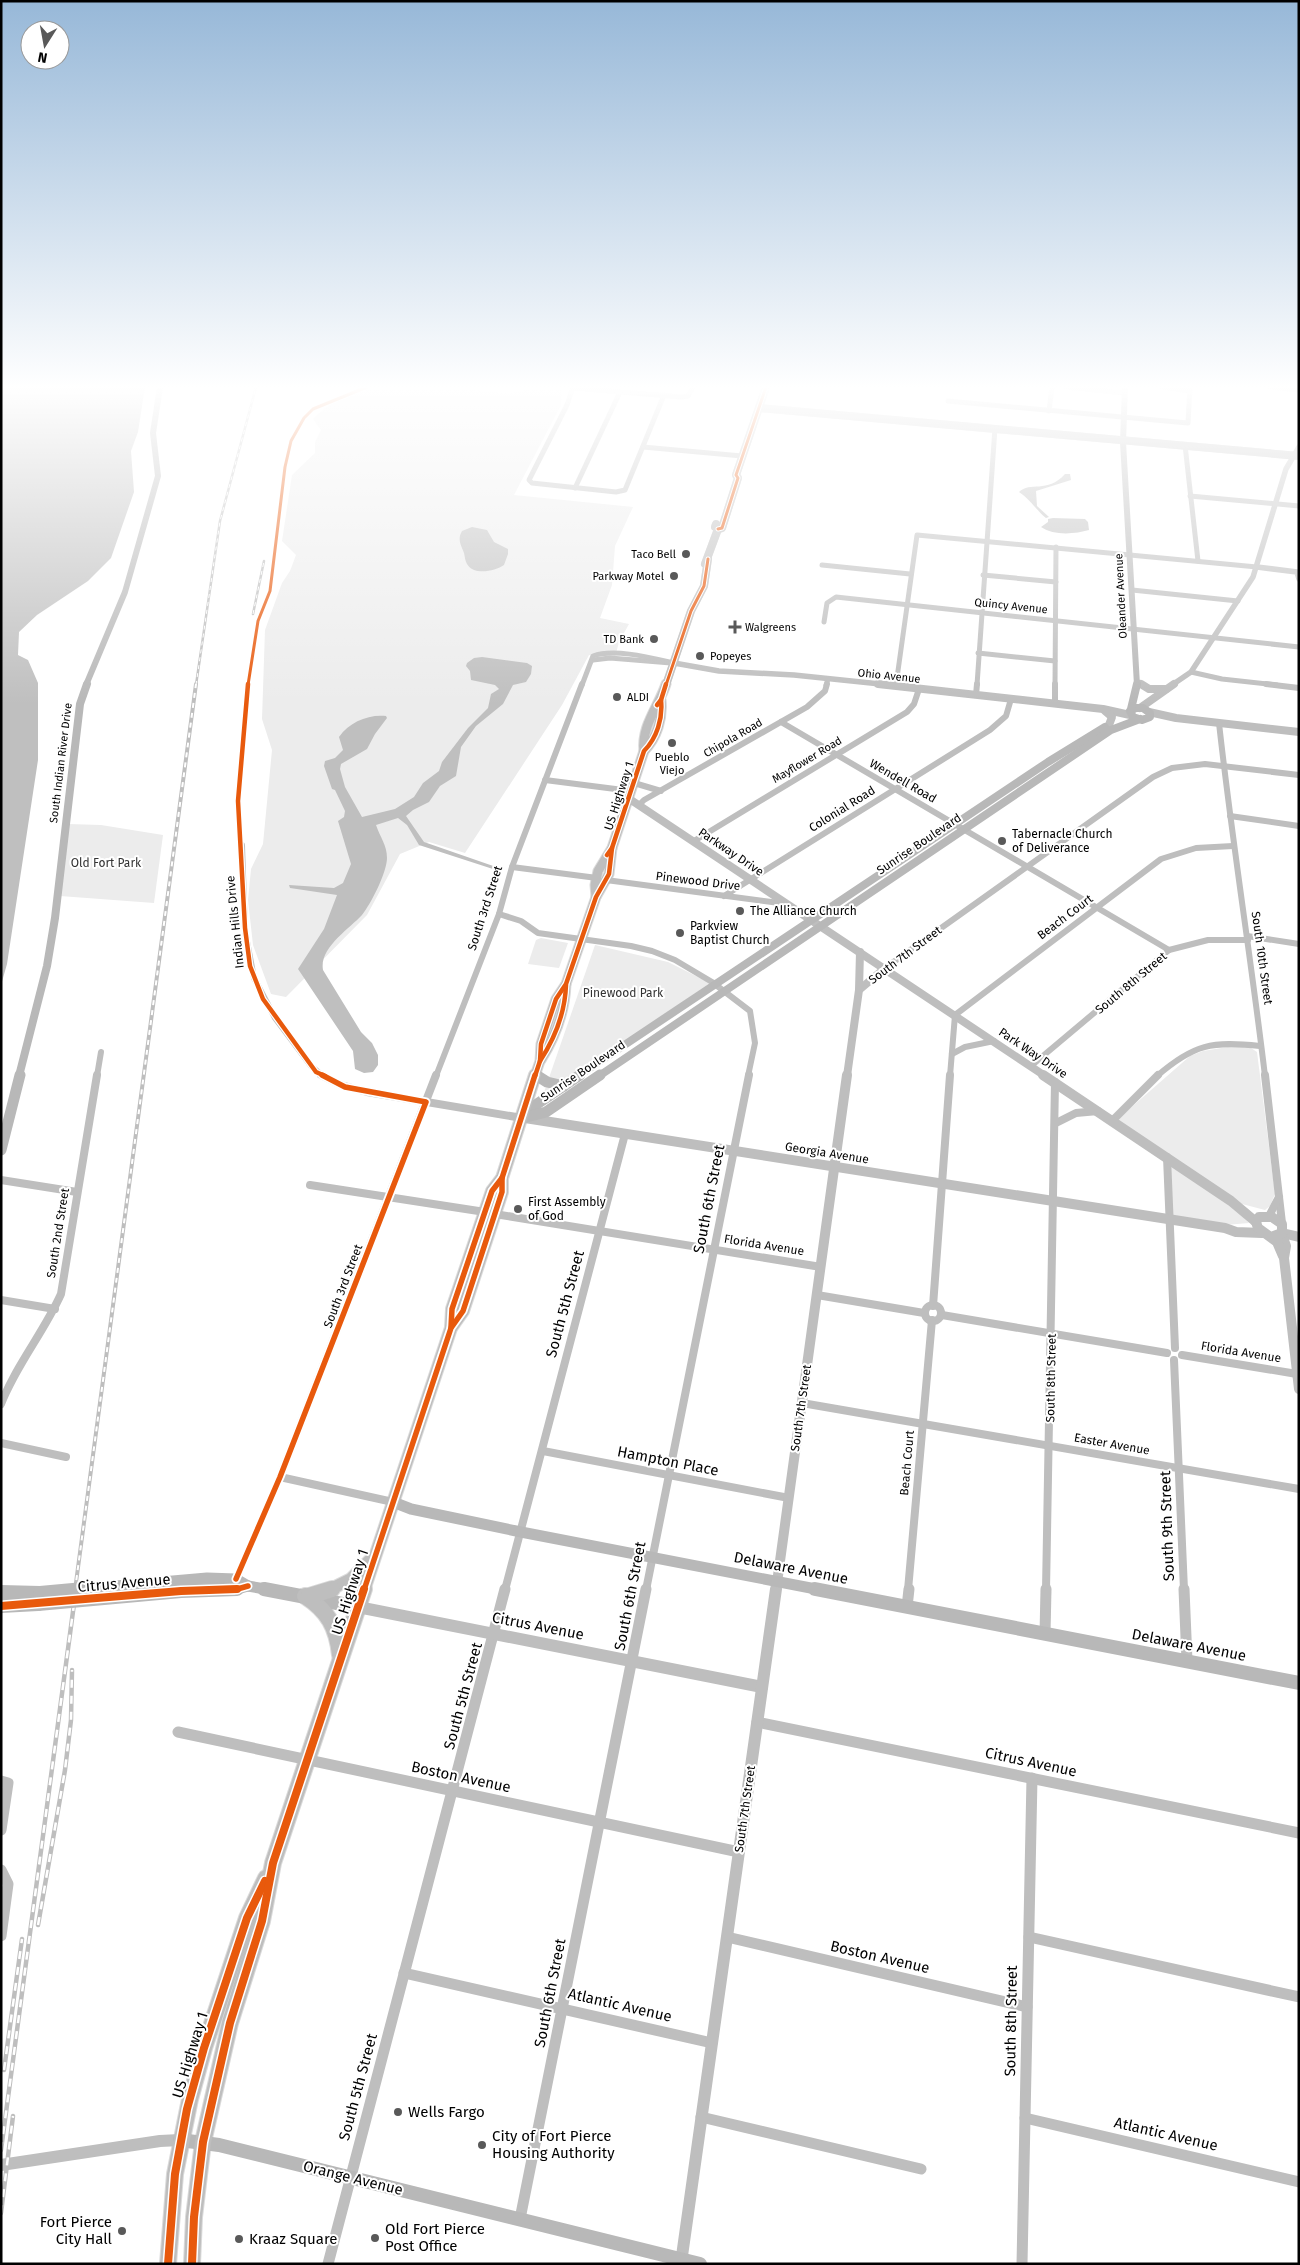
<svg xmlns="http://www.w3.org/2000/svg" width="1300" height="2265" viewBox="0 0 1300 2265" font-family="'Fira Sans',sans-serif">
<style>
.green{fill:#ececec}
.water{fill:#bfbfbf}
.lines{fill:none;stroke-linecap:round;stroke-linejoin:round}
.primary-far3-casing{stroke:#dbdbdb;stroke-width:8}
.primary-far2-casing{stroke:#dbdbdb;stroke-width:11}
.primary-far1-casing{stroke:#dbdbdb;stroke-width:14}
.primary-casing{stroke:#dbdbdb;stroke-width:18}
.minor-far3{stroke:#bebebe;stroke-width:5}
.minor-far2{stroke:#bebebe;stroke-width:6}
.minor-far1{stroke:#bebebe;stroke-width:8}
.minor{stroke:#bebebe;stroke-width:11}
.tertiary-far3{stroke:#bebebe;stroke-width:5.5}
.tertiary-far2{stroke:#bebebe;stroke-width:8}
.tertiary-far1{stroke:#bebebe;stroke-width:10}
.tertiary{stroke:#bebebe;stroke-width:12}
.secondary-far3{stroke:#b8b8b8;stroke-width:6}
.secondary-far2{stroke:#b8b8b8;stroke-width:8}
.secondary-far1{stroke:#b8b8b8;stroke-width:11}
.secondary{stroke:#b8b8b8;stroke-width:14}
.primary-far3{stroke:#bebebe;stroke-width:8}
.primary-far2{stroke:#bebebe;stroke-width:9}
.primary-far1{stroke:#bebebe;stroke-width:12}
.primary{stroke:#bebebe;stroke-width:16}
.rail-far2-casing{stroke:#bebebe;stroke-width:2.5}
.rail-far1-casing{stroke:#bebebe;stroke-width:4}
.rail-casing{stroke:#bebebe;stroke-width:4.5}
.rail-far2{stroke:#fff;stroke-width:1;stroke-dasharray:4;stroke-linecap:butt}
.rail-far1{stroke:#fff;stroke-width:2;stroke-dasharray:5;stroke-linecap:butt}
.rail{stroke:#fff;stroke-width:2.5;stroke-dasharray:8;stroke-linecap:butt}
.secondary-bridge-far1{stroke:#b8b8b8;stroke-width:11}
.secondary-bridge{stroke:#b8b8b8;stroke-width:14}
.cycleway-far3-casing{stroke:#fff;stroke-width:5}
.cycleway-far2-casing{stroke:#fff;stroke-width:7}
.cycleway-far1-casing{stroke:#fff;stroke-width:9}
.cycleway-casing{stroke:#fff;stroke-width:11}
.cycleway-far3{stroke:#e8590c;stroke-width:3}
.cycleway-far2{stroke:#e8590c;stroke-width:4.5}
.cycleway-far1{stroke:#e8590c;stroke-width:5.5}
.cycleway{stroke:#e8590c;stroke-width:8}
.poi-dot{fill:#595959;stroke:#fff;stroke-width:2}
.labels{text-anchor:middle;dominant-baseline:central;stroke-width:4;stroke-linejoin:round;paint-order:stroke}
.far-poi-label{font-size:11px;fill:#000;stroke:#fff;text-anchor:end}
.far-street-label{font-size:11px;fill:#000;stroke:#fff}
.street-label{font-size:12px;fill:#000;stroke:#fff}
.poi-label{font-size:12px;fill:#000;stroke:#fff;text-anchor:start}
.park-label{font-size:12px;fill:#333;stroke:#fff}
.near-street-label{font-size:15px;fill:#000;stroke:#fff}
.near-poi-label{font-size:15px;fill:#000;stroke:#fff;text-anchor:start}
</style>
<rect width="100%" height="100%" fill="#fff"/>
<g class="green">
<path d="M378,387C403,387 427,386 452,387C470,388 514,400 528,387H559L562,393L561,405L514,495L633,507L615,546L612,585L600,618L629,624L619,642L615,657L589,655L562,705L465,853L429,842L400,854L367,915L286,997L271,994L253,945L248,900L251,869L263,844L272,750L262,719L265,630L282,583L290,571L296,555L282,541L292,475L315,453V442L321,430L313,419C327,403 357,391 378,387Z"/>
<path d="M68,824L101,825L163,835L154,903L60,896Z"/>
<path d="M541,938L568,943L559,968L528,964L536,940Z"/>
<path d="M595,945L668,962L710,983L542,1098Z"/>
<path d="M1234,1046L1251,1048L1257,1052L1275,1194L1270,1206L1265,1210L1242,1204L1119,1121V1118L1190,1056L1203,1051Z"/>
<path d="M1170,1163L1231,1204L1249,1223L1225,1225L1172,1216Z"/>
</g>
<g class="water">
<path d="M1,387H145L138,432L131,451L134,492L111,558L88,581L37,615L19,632L18,655L28,660L38,683V760L7,964L1,985Z"/>
<path d="M1065,474H1070L1071,480L1036,491L1037,506L1049,517L1046,518C1036,510 1030,499 1019,492C1030,481 1047,494 1065,474Z"/>
<path d="M1053,518L1085,519L1088,522L1089,530C1075,534 1054,536 1041,527L1048,522V519Z"/>
<path d="M472,527L487,530L494,542L508,549V554L504,565C495,571 474,576 467,564C465,561 465,557 464,553C461,545 457,539 462,531Z"/>
<path d="M482,657L527,663L532,666L531,674L526,682L513,685L503,704L476,726L461,747L456,776L440,786L429,802L413,810L406,816L424,842L499,868L496,870L419,845L407,825L398,818L376,825C380,837 387,845 387,858C387,872 371,904 362,915C349,929 319,948 323,970L361,1032L372,1043L378,1055V1065L373,1072L364,1073L355,1069L353,1051L298,969L324,929L337,895L290,888L289,885L334,888L343,883L351,864L338,821L344,817L345,811L335,790L332,789L324,766L325,761L335,758L343,750L339,737C349,722 369,714 386,716L387,718L375,734L367,749L341,764L340,769L345,787L362,817L395,809L414,797L423,783L439,771L442,762L468,728L488,708L491,694L499,689L495,685L471,680L470,671L466,666L467,663L474,658Z"/>
</g>
<g class="lines">
<g class="primary-far3-casing">
<g id="primary-far3">
<path d="M759,408L1299,456"/>
<path d="M718,529L722,528L738,478L736,475L766,387"/>
<path d="M705,564L718,529L715,527L716,524"/>
<path d="M666,685L691,611L704,586L708,559"/>
</g>
</g>
<g class="primary-far2-casing">
<g id="primary-far2">
<path d="M644,751C641,726 659,706 666,684"/>
<path d="M596,897L595,885L598,871L612,848L644,751C657,738 663,718 661,700"/>
<path d="M541,1060C556,1036 565,1012 566,984"/>
<path d="M535,1076L540,1061L541,1044L556,999L566,984L596,897L609,874L612,848"/>
</g>
</g>
<g class="primary-far1-casing">
<g id="primary-far1">
<path d="M451,1328L452,1309L492,1191L502,1178L535,1075"/>
<path d="M329,1590L351,1579L371,1559"/>
<path d="M364,1590L451,1328L463,1311L502,1192V1178"/>
</g>
</g>
<g class="primary-casing">
<g id="primary">
<path d="M305,1596C328,1611 337,1627 340,1655"/>
<path d="M309,1596L332,1589"/>
<path d="M168,2264L175,2174L190,2099L204,2048L247,1918L266,1878"/>
<path d="M192,2264L194,2217L203,2142L230,2023L262,1921L273,1863L364,1589"/>
</g>
</g>
<g class="minor-far3">
<path d="M573,387L567,405L529,480L532,483L616,492L625,490L664,395"/>
<path d="M1066,387L1125,393"/>
<path d="M1161,387L1190,391"/>
<path d="M1269,387L1299,390"/>
<path d="M573,388L682,397L688,396L693,387"/>
<path d="M948,401L1188,423L1190,387"/>
<path d="M1049,411L1052,387"/>
<path d="M1185,445L1198,561"/>
<path d="M643,447L742,456"/>
<path d="M575,488L620,392"/>
<path d="M1190,496L1299,506"/>
<path d="M822,565L910,574"/>
<path d="M983,575L1056,582"/>
<path d="M1132,590L1238,601"/>
<path d="M824,622L827,603L836,597L1299,647"/>
<path d="M978,653L1055,661"/>
<path d="M593,660L610,658L671,663"/>
<path d="M1191,672L1222,679L1277,685"/>
<path d="M582,685L593,656C614,648 652,658 674,663"/>
<path d="M826,685L828,679"/>
<path d="M896,685L917,535L1257,567"/>
<path d="M977,685L995,428"/>
<path d="M1055,685L1056,547"/>
</g>
<g class="minor-far2">
<path d="M1266,684L1299,688"/>
<path d="M976,695L977,684"/>
<path d="M1055,704V684"/>
<path d="M781,722L1169,950"/>
<path d="M1219,723C1232,841 1251,958 1265,1076"/>
<path d="M545,780L631,791"/>
<path d="M634,783L661,791"/>
<path d="M639,805L644,800L807,707L825,691L827,684"/>
<path d="M1230,816L1299,826"/>
<path d="M694,841L907,712L914,704L919,689"/>
<path d="M242,845L245,931L254,978L275,1018L311,1066L323,1076"/>
<path d="M512,867L597,878"/>
<path d="M606,880L787,904"/>
<path d="M724,896L990,730L1006,716L1011,699"/>
<path d="M499,914L521,921L538,933L631,946L652,951L675,960L712,982L750,1011L755,1043L748,1076"/>
<path d="M1247,936L1299,944"/>
<path d="M885,968L1153,777L1172,768L1205,764L1299,775"/>
<path d="M952,1054L965,1047L994,1041"/>
<path d="M1031,1066L1169,950L1208,940H1248"/>
<path d="M97,1076L101,1052"/>
<path d="M436,1076L499,914L512,867L582,684"/>
<path d="M950,1076L955,1015L1161,859L1196,848L1233,846"/>
<path d="M1157,1076C1194,1044 1212,1041 1260,1046"/>
</g>
<g class="minor-far1">
<path d="M321,1075L341,1085L367,1092L522,1118"/>
<path d="M1265,1075L1282,1223"/>
<path d="M1112,1121L1158,1075"/>
<path d="M1056,1123L1076,1113L1098,1111"/>
<path d="M1167,1157L1175,1348"/>
<path d="M1,1180L77,1192"/>
<path d="M310,1185L485,1212"/>
<path d="M495,1214L821,1267"/>
<path d="M1269,1216L1279,1197"/>
<path d="M817,1295L924,1313"/>
<path d="M1,1300L55,1309"/>
<circle cx="933" cy="1313" r="8"/>
<path d="M933,1306L950,1075"/>
<path d="M942,1315L1167,1353"/>
<path d="M1182,1355L1297,1374"/>
<path d="M1174,1360L1184,1590"/>
<path d="M802,1403L1299,1489"/>
<path d="M1,1404C16,1365 44,1332 61,1294L97,1075"/>
<path d="M1,1443L66,1457"/>
<path d="M543,1451L789,1498"/>
<path d="M393,1502L280,1477L436,1075"/>
<path d="M505,1590L625,1134"/>
<path d="M646,1590L749,1075"/>
<path d="M908,1590L932,1320"/>
<path d="M1046,1590L1055,1082"/>
</g>
<g class="minor">
<path d="M1184,1589L1187,1661"/>
<path d="M907,1607L909,1589"/>
<path d="M1045,1634L1046,1589"/>
<path d="M757,1722L1299,1833"/>
<path d="M178,1732L739,1852"/>
<path d="M1,1781L8,1783L1,1830"/>
<path d="M1,1870L8,1884L1,1936"/>
<path d="M727,1937L1027,2007"/>
<path d="M1029,1937L1299,1997"/>
<path d="M404,1973L712,2043"/>
<path d="M701,2117L921,2169"/>
<path d="M1025,2118L1299,2182"/>
<path d="M520,2219L646,1589"/>
<path d="M328,2264L505,1589"/>
<path d="M1022,2264L1032,1778"/>
</g>
<g class="tertiary-far3">
<path d="M1257,567L1297,572L1299,579"/>
<path d="M674,663L719,671L794,675L890,685"/>
<path d="M1138,682L1143,685"/>
<path d="M1172,685L1191,672L1253,577L1286,469L1299,447"/>
</g>
<g class="tertiary-far2">
<path d="M878,684L1103,709L1130,715"/>
<path d="M1141,684L1149,689H1166"/>
<path d="M1140,708L1174,684"/>
<path d="M1105,711L1112,717L1109,725"/>
<path d="M1149,712L1176,718L1299,732"/>
<path d="M628,798L1045,1076"/>
<path d="M859,990L860,952"/>
<path d="M847,1076L859,990L885,968"/>
</g>
<g class="tertiary-far1">
<path d="M1043,1075L1231,1201L1256,1222"/>
<path d="M525,1118L1225,1228L1236,1232L1262,1233"/>
<path d="M1282,1233L1299,1237"/>
<path d="M1282,1234L1286,1246L1284,1258L1299,1389"/>
<path d="M1271,1237L1282,1233V1224L1272,1217H1259L1256,1222L1258,1228L1277,1242L1283,1256"/>
<path d="M776,1590L847,1075"/>
</g>
<g class="tertiary">
<path d="M358,1607L762,1687"/>
<path d="M1,2165L160,2141L180,2140"/>
<path d="M681,2263L776,1589"/>
</g>
<g class="secondary-far3">
<path d="M1125,387L1123,442L1137,685"/>
<path d="M86,685L125,592L158,476L153,433L160,387"/>
</g>
<g class="secondary-far2">
<path d="M1136,708H1143L1150,713V717L1142,720L1133,717L1130,711Z"/>
<path d="M1131,709L1137,684"/>
<path d="M536,1075L538,1076"/>
<path d="M19,1076L47,966L55,918L80,704L87,684"/>
<path d="M578,1076L1048,762L1105,727"/>
<path d="M599,1076L1111,730L1140,719"/>
</g>
<g class="secondary-far1">
<path d="M536,1075L547,1082L564,1086"/>
<path d="M525,1115L537,1104L580,1075"/>
<path d="M522,1118L546,1112L600,1075"/>
<path d="M1,1150L20,1075"/>
<path d="M393,1502L411,1509L521,1532L821,1590"/>
<path d="M248,1586L271,1590"/>
</g>
<g class="secondary">
<path d="M264,1589L358,1607"/>
<path d="M815,1589L1299,1683"/>
<path d="M1,1592L40,1593"/>
<path d="M1,1606L38,1604"/>
<path d="M180,2140L219,2145L700,2264"/>
</g>
<use href="#primary-far3" class="primary-far3"/>
<use href="#primary-far2" class="primary-far2"/>
<use href="#primary-far1" class="primary-far1"/>
<use href="#primary" class="primary"/>
<g class="rail-far2-casing">
<g id="rail-far2">
<path d="M253,614L264,561"/>
<path d="M196,685L220,521L256,387"/>
</g>
</g>
<g class="rail-far1-casing">
<path id="rail-far1" d="M75,1590L196,684"/>
</g>
<g class="rail-casing">
<g id="rail">
<path d="M38,1925L65,1770L71,1720L72,1670"/>
<path d="M4,2070L22,1939"/>
<path d="M1,2150L76,1589"/>
<path d="M1,2213L13,2116"/>
</g>
</g>
<use href="#rail-far2" class="rail-far2"/>
<use href="#rail-far1" class="rail-far1"/>
<use href="#rail" class="rail"/>
<g class="secondary-bridge-far1">
<path d="M70,1590L207,1578L236,1579L248,1586"/>
<path d="M218,1590H234L248,1586"/>
</g>
<g class="secondary-bridge">
<path d="M40,1593L84,1589"/>
<path d="M38,1604L181,1591L237,1589"/>
</g>
<g class="cycleway-far3-casing">
<g id="cycleway-far3">
<path d="M718,529L722,528L738,478L736,475L766,387"/>
<path d="M248,685L258,621L270,591L285,467L291,441L304,418L313,409L367,387"/>
<path d="M666,685L691,611L704,586L708,559"/>
</g>
</g>
<g class="cycleway-far2-casing">
<g id="cycleway-far2">
<path d="M248,684L238,801L245,928L250,966L263,999L316,1072L325,1076"/>
<path d="M657,705L661,700L666,684"/>
<path d="M607,855L612,848L644,751C657,738 663,718 661,700"/>
<path d="M540,1061C555,1038 565,1013 566,985"/>
<path d="M535,1076L540,1061L541,1044L556,999L566,984L596,897L609,874L612,848"/>
</g>
</g>
<g class="cycleway-far1-casing">
<g id="cycleway-far1">
<path d="M451,1327L452,1309L492,1191L502,1178L535,1075"/>
<path d="M236,1579L280,1477L426,1102L345,1087L322,1075"/>
<path d="M218,1590H234L248,1586"/>
<path d="M364,1590L451,1328L463,1311L502,1192V1178"/>
</g>
</g>
<g class="cycleway-casing">
<g id="cycleway">
<path d="M1,1606L181,1591L237,1589"/>
<path d="M168,2264L175,2174L187,2109L204,2048L247,1918L265,1881"/>
<path d="M192,2264L194,2217L203,2142L230,2023L262,1921L273,1863L364,1589"/>
</g>
</g>
<use href="#cycleway-far3" class="cycleway-far3"/>
<use href="#cycleway-far2" class="cycleway-far2"/>
<use href="#cycleway-far1" class="cycleway-far1"/>
<use href="#cycleway" class="cycleway"/>
</g>
<linearGradient id="sky" x2="0" y2="1"><stop stop-color="#97b8d8"/><stop offset="0.55" stop-color="#fff"/><stop offset="1" stop-color="#fff" stop-opacity="0"/></linearGradient>
<rect width="1300" height="704" fill="url(#sky)"/>
<g class="poi-dot">
<circle cx="686" cy="554" r="5"/>
<circle cx="674" cy="576" r="5"/>
<path d="M732.5 619.5h5v5h5v5h-5v5h-5v-5h-5v-5h5z"/>
<circle cx="654" cy="639" r="5"/>
<circle cx="700" cy="656" r="5"/>
<circle cx="617" cy="697" r="5"/>
<circle cx="672" cy="743" r="5"/>
<circle cx="1002" cy="841" r="5"/>
<circle cx="740" cy="911" r="5"/>
<circle cx="680" cy="933" r="5"/>
<circle cx="518" cy="1209" r="5"/>
<circle cx="398" cy="2112" r="5"/>
<circle cx="482" cy="2145" r="5"/>
<circle cx="122" cy="2231" r="5"/>
<circle cx="375" cy="2238" r="5"/>
<circle cx="239" cy="2239" r="5"/>
</g>
<g class="labels">
<g class="far-poi-label">
<text x="676" y="554">Taco Bell</text>
<text x="664" y="576">Parkway Motel</text>
<text x="745" y="627" text-anchor="start">Walgreens</text>
<text x="644" y="639">TD Bank</text>
<text x="710" y="656" text-anchor="start">Popeyes</text>
<text x="627" y="697" text-anchor="start">ALDI</text>
<text x="672" y="757" text-anchor="middle">Pueblo<tspan x="672" dy="13">Viejo</tspan></text>
</g>
<g class="far-street-label">
<text transform="translate(1121 596) rotate(-93)">Oleander Avenue</text>
<text transform="translate(1011 606) rotate(6)">Quincy Avenue</text>
<text transform="translate(889 676) rotate(6)">Ohio Avenue</text>
<text transform="translate(733 738) rotate(-30)">Chipola Road</text>
<text transform="translate(807 760) rotate(-31)">Mayflower Road</text>
<text transform="translate(61 763) rotate(-83)">South Indian River Drive</text>
</g>
<g class="street-label">
<text transform="translate(903 781) rotate(30)">Wendell Road</text>
<text transform="translate(619 796) rotate(-72)">US Highway 1</text>
<text transform="translate(842 809) rotate(-32)">Colonial Road</text>
<text transform="translate(919 844) rotate(-34)">Sunrise Boulevard</text>
<text transform="translate(731 852) rotate(34)">Parkway Drive</text>
<text transform="translate(698 881) rotate(7)">Pinewood Drive</text>
<text transform="translate(485 908) rotate(-72)">South 3rd Street</text>
<text transform="translate(1065 917) rotate(-37)">Beach Court</text>
<text transform="translate(235 922) rotate(-96)">Indian Hills Drive</text>
<text transform="translate(905 955) rotate(-37)">South 7th Street</text>
<text transform="translate(1262 958) rotate(82)">South 10th Street</text>
<text transform="translate(1131 983) rotate(-40)">South 8th Street</text>
<text transform="translate(1033 1053) rotate(34)">Park Way Drive</text>
<text transform="translate(583 1071) rotate(-34)">Sunrise Boulevard</text>
<text transform="translate(827 1153) rotate(9)">Georgia Avenue</text>
<text transform="translate(58 1233) rotate(-81)">South 2nd Street</text>
<text transform="translate(764 1245) rotate(9)">Florida Avenue</text>
<text transform="translate(343 1286) rotate(-69)">South 3rd Street</text>
<text transform="translate(1241 1352) rotate(9)">Florida Avenue</text>
<text transform="translate(1051 1378) rotate(-89)">South 8th Street</text>
<text transform="translate(801 1408) rotate(-82)">South 7th Street</text>
<text transform="translate(1112 1444) rotate(10)">Easter Avenue</text>
<text transform="translate(907 1463) rotate(-85)">Beach Court</text>
<text transform="translate(745 1809) rotate(-82)">South 7th Street</text>
</g>
<g class="poi-label">
<text x="1012" y="834">Tabernacle Church<tspan x="1012" dy="14">of Deliverance</tspan></text>
<text x="750" y="911">The Alliance Church</text>
<text x="690" y="926">Parkview<tspan x="690" dy="14">Baptist Church</tspan></text>
<text x="528" y="1202">First Assembly<tspan x="528" dy="14">of God</tspan></text>
</g>
<g class="park-label">
<text x="106" y="863">Old Fort Park</text>
<text x="623" y="993">Pinewood Park</text>
</g>
<g class="near-street-label">
<text transform="translate(709 1199) rotate(-79)">South 6th Street</text>
<text transform="translate(565 1304) rotate(-75)">South 5th Street</text>
<text transform="translate(668 1461) rotate(11)">Hampton Place</text>
<text transform="translate(1167 1526) rotate(-92)">South 9th Street</text>
<text transform="translate(791 1568) rotate(11)">Delaware Avenue</text>
<text transform="translate(124 1583) rotate(-5)">Citrus Avenue</text>
<text transform="translate(350 1592) rotate(-72)">US Highway 1</text>
<text transform="translate(630 1596) rotate(-79)">South 6th Street</text>
<text transform="translate(538 1626) rotate(11)">Citrus Avenue</text>
<text transform="translate(1189 1645) rotate(11)">Delaware Avenue</text>
<text transform="translate(463 1696) rotate(-75)">South 5th Street</text>
<text transform="translate(1031 1762) rotate(12)">Citrus Avenue</text>
<text transform="translate(461 1777) rotate(12)">Boston Avenue</text>
<text transform="translate(880 1957) rotate(13)">Boston Avenue</text>
<text transform="translate(550 1993) rotate(-79)">South 6th Street</text>
<text transform="translate(620 2005) rotate(13)">Atlantic Avenue</text>
<text transform="translate(1011 2021) rotate(-89)">South 8th Street</text>
<text transform="translate(190 2055) rotate(-73)">US Highway 1</text>
<text transform="translate(358 2087) rotate(-75)">South 5th Street</text>
<text transform="translate(1166 2134) rotate(13)">Atlantic Avenue</text>
<text transform="translate(353 2178) rotate(14)">Orange Avenue</text>
</g>
<g class="near-poi-label">
<text x="408" y="2112">Wells Fargo</text>
<text x="492" y="2136">City of Fort Pierce<tspan x="492" dy="17">Housing Authority</tspan></text>
<text x="112" y="2222" text-anchor="end">Fort Pierce<tspan x="112" dy="17">City Hall</tspan></text>
<text x="385" y="2229">Old Fort Pierce<tspan x="385" dy="17">Post Office</tspan></text>
<text x="249" y="2239">Kraaz Square</text>
</g>
</g>
<rect width="1300" height="2265" fill="none" stroke="#000000" stroke-width="5"/>
<g transform="translate(45 45) rotate(191)"><circle r="24" fill="#ffffff" stroke="#999999"/>
<path d="M0-4L9 19L0 12L-9 19Z" fill="#595959"/>
<text y="-8" font-size="14" font-weight="bold" text-anchor="middle" fill="#000000">N</text>
</g>
</svg>
